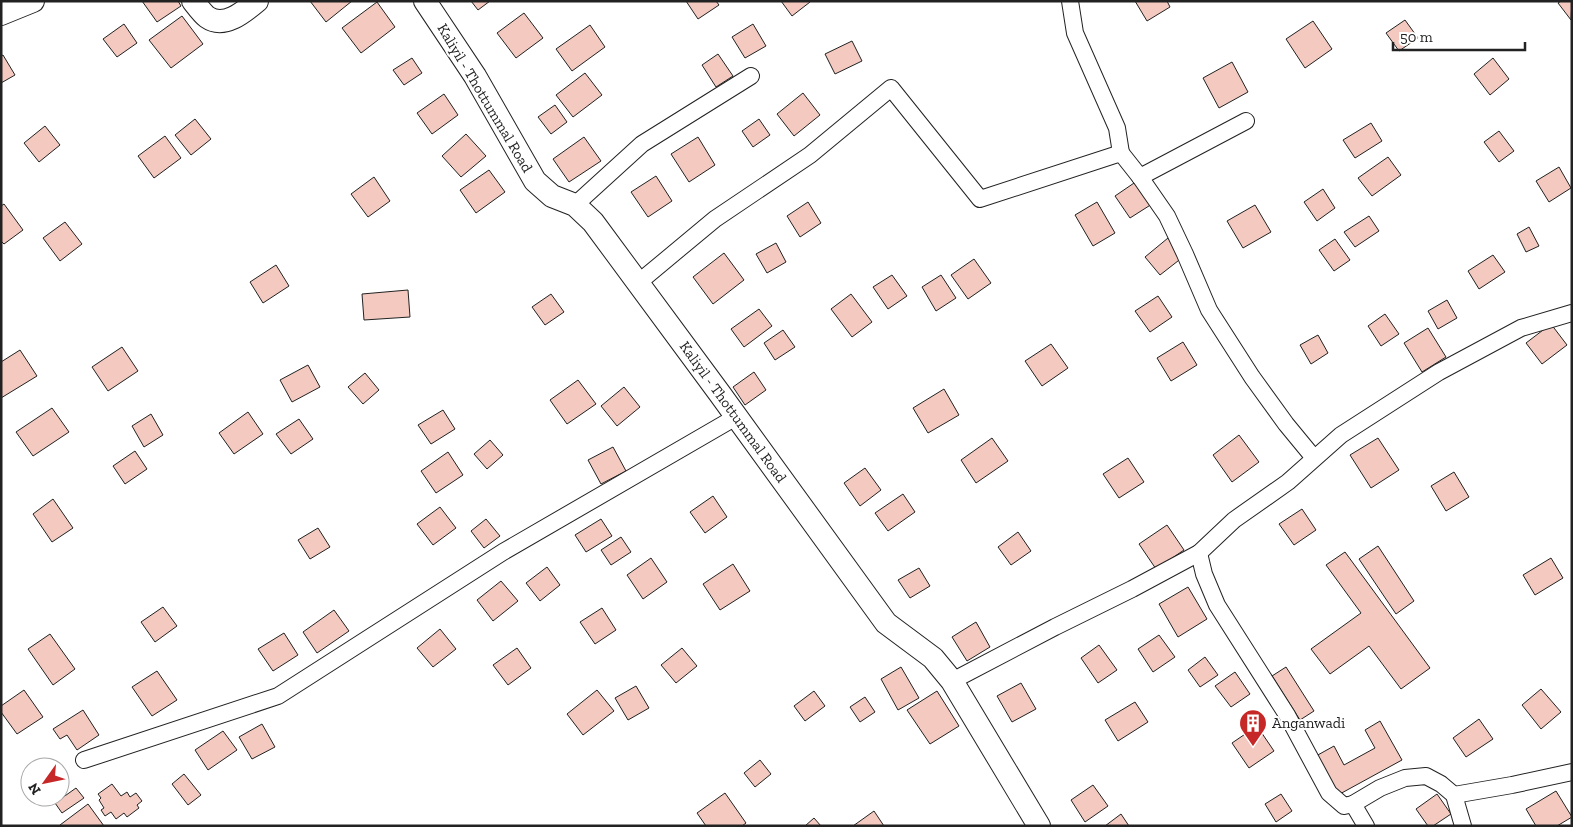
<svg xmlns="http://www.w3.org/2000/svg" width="1573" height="827" viewBox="0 0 1573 827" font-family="'Zilla Slab',serif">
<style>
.building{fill:#f3c9c0;stroke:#222}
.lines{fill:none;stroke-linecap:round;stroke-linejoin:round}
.minor-casing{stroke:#222;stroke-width:18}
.secondary-casing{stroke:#222;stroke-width:24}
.minor{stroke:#fff;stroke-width:16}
.secondary{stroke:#fff;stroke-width:22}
.labels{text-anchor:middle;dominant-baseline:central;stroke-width:4;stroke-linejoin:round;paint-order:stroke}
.street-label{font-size:15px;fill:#222;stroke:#fff}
.poi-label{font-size:15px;fill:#222;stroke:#fff;text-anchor:start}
</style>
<rect width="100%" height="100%" fill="#fff"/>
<g class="building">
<path d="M142,1H178L181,6L157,22Z"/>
<path d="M310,1H352L326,22Z"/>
<path d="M471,1H490L478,10Z"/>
<path d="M686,1H716L719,5L698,19Z"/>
<path d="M781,1H809L810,2L792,16Z"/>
<path d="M1135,1H1167L1170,7L1147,21Z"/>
<path d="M1561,1H1572L1571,20L1558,3Z"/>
<path d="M377,2L395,27L361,53L342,28Z"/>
<path d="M524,13L543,38L516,58L497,33Z"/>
<path d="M182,16L203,44L171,68L149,40Z"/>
<path d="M1405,20L1418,38L1399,51L1386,33Z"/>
<path d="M1313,21L1332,49L1305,68L1286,39Z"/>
<path d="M124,24L137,43L117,57L103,39Z"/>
<path d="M753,24L766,46L745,58L732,37Z"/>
<path d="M590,25L605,47L572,71L556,49Z"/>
<path d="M852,41L862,61L835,74L825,54Z"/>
<path d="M718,54L733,76L716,87L702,65Z"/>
<path d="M3,55L15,75L1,83V56Z"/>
<path d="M412,58L422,73L404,85L393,70Z"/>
<path d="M1493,58L1509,79L1490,95L1474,74Z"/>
<path d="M1232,62L1248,92L1219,108L1203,78Z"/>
<path d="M585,73L602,95L573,117L556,95Z"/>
<path d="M803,93L820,115L794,136L777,114Z"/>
<path d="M444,94L458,115L432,134L417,113Z"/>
<path d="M555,105L567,122L551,134L538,117Z"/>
<path d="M195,119L211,139L191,155L175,135Z"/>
<path d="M759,119L770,135L753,147L742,131Z"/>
<path d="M1371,123L1382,141L1355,158L1343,140Z"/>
<path d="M45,126L60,145L39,162L24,143Z"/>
<path d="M1499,131L1514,151L1499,162L1484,142Z"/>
<path d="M466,134L486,156L461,177L442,156Z"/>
<path d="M165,136L181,158L154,178L138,156Z"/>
<path d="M584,137L601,161L569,182L553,159Z"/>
<path d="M698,137L715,165L689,182L671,154Z"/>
<path d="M1388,157L1401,175L1372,196L1358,178Z"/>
<path d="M1559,167L1571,188L1549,202L1536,181Z"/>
<path d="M489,170L505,192L476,213L460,190Z"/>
<path d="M656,176L672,201L648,217L631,192Z"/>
<path d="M374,177L390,201L368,217L351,194Z"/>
<path d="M1137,181L1152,204L1130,218L1115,196Z"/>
<path d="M1323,189L1335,208L1317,221L1304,202Z"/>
<path d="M808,202L821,223L800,237L787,216Z"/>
<path d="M1097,202L1115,233L1093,246L1075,215Z"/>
<path d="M4,204L23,230L4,244L1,241V206Z"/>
<path d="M1255,205L1271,232L1243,248L1227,221Z"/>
<path d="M1369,216L1379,231L1355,247L1344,232Z"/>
<path d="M65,222L82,244L60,261L43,238Z"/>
<path d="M1529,227L1539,246L1526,252L1517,234Z"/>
<path d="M1168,238L1183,257L1160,275L1145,257Z"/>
<path d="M1335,239L1350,260L1334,271L1319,250Z"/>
<path d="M776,243L786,262L767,273L756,254Z"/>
<path d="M724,253L744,280L713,304L693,277Z"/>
<path d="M1493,255L1505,272L1479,289L1468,271Z"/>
<path d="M974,259L991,283L968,299L951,275Z"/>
<path d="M276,265L289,286L263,303L250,282Z"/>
<path d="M892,275L907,296L888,309L873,287Z"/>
<path d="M941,275L956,298L936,311L922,287Z"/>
<path d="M408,290L410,317L364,320L362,294Z"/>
<path d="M551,294L564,312L545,325L532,307Z"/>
<path d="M851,294L872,322L852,337L831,309Z"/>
<path d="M1158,296L1172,317L1150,332L1135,311Z"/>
<path d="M1447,300L1457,318L1438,329L1428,311Z"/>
<path d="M759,309L772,326L744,347L731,329Z"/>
<path d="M1385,314L1399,334L1381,346L1368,326Z"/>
<path d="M1551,324L1567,345L1542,364L1526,343Z"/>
<path d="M1428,328L1446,357L1422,372L1404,343Z"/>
<path d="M783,330L795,347L775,360L764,343Z"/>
<path d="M1318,335L1328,353L1311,364L1300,345Z"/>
<path d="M1183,342L1197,365L1171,381L1157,358Z"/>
<path d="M1051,344L1068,368L1042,386L1025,361Z"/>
<path d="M122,347L138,371L108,391L92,367Z"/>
<path d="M20,350L37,376L1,398V362Z"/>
<path d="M308,365L320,387L292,402L280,380Z"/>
<path d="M754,372L766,390L745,405L733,387Z"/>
<path d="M365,373L379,390L363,404L348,387Z"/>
<path d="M578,380L596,404L567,424L550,400Z"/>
<path d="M624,387L640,407L617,426L601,406Z"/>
<path d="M944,389L959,415L928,433L913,408Z"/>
<path d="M52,408L69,432L33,456L16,432Z"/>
<path d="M443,410L455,429L431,444L418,425Z"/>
<path d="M248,412L263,434L234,454L219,433Z"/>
<path d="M151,414L163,435L144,447L132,426Z"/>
<path d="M299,419L313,439L291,454L276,434Z"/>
<path d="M1239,435L1259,462L1232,482L1213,455Z"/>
<path d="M992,438L1008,461L976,483L961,460Z"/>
<path d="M1378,438L1399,470L1371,488L1350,455Z"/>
<path d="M490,440L503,455L487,469L474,454Z"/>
<path d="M613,447L626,471L601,484L588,460Z"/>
<path d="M135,451L147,469L125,484L113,466Z"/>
<path d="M448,452L463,475L436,493L421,471Z"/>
<path d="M1128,458L1144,482L1119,498L1103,474Z"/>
<path d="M865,468L881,490L860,506L844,483Z"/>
<path d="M1454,472L1469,497L1446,511L1431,486Z"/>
<path d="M903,494L915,512L888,531L875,513Z"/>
<path d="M713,496L727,517L705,533L690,512Z"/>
<path d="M53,499L73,528L52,542L33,514Z"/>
<path d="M440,507L456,528L433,545L417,524Z"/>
<path d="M1302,509L1316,530L1294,545L1279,524Z"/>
<path d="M486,519L500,536L484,548L471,531Z"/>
<path d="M601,519L612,536L586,552L575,535Z"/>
<path d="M1167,525L1184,550L1156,569L1139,544Z"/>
<path d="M318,528L330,547L310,559L298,540Z"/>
<path d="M1018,532L1031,551L1011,565L998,547Z"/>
<path d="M621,537L631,552L611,565L601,550Z"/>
<path d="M1378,546L1414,601L1396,614L1359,559Z"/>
<path d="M1345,552L1430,668L1401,689L1369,646L1330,674L1311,649L1361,613L1326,565Z"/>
<path d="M651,558L667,582L643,599L627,575Z"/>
<path d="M1551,558L1563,578L1535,595L1523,575Z"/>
<path d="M733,564L750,591L720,610L703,584Z"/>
<path d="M547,567L560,585L540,601L526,583Z"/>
<path d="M919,568L930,586L910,598L898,580Z"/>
<path d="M501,581L518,601L493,621L477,600Z"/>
<path d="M1188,587L1207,619L1178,637L1159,604Z"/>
<path d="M163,607L177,626L155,642L141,622Z"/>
<path d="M602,608L616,630L595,644L580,622Z"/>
<path d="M334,610L349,631L317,653L303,632Z"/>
<path d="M976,622L990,647L967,661L952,637Z"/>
<path d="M440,629L456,649L433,667L417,648Z"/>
<path d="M284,633L298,655L273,671L258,649Z"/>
<path d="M50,634L75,669L53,685L28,649Z"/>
<path d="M1159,635L1175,657L1153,672L1138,649Z"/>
<path d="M1099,645L1117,670L1098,683L1081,658Z"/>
<path d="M517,648L531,668L508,685L493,665Z"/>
<path d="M682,648L697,666L676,683L661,665Z"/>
<path d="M1205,657L1218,675L1200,687L1188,670Z"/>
<path d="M901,667L919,698L898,710L881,679Z"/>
<path d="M1286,667L1314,711L1300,720L1272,676Z"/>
<path d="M157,671L177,700L152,716L132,687Z"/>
<path d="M1235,672L1250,694L1231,707L1215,686Z"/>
<path d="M1021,683L1036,709L1012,722L997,696Z"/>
<path d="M636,686L649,708L628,720L615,698Z"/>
<path d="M1541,689L1561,712L1541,729L1522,705Z"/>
<path d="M24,690L43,717L17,734L1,712V706Z"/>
<path d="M597,690L614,711L583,735L567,714Z"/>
<path d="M814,691L825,706L805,721L794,706Z"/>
<path d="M937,691L959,726L930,744L907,710Z"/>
<path d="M865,697L875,712L860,722L850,707Z"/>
<path d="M1135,702L1148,722L1118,741L1105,720Z"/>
<path d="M83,710L99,735L77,750L67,735L60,739L53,729Z"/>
<path d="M1479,719L1493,739L1466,757L1453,738Z"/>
<path d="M1380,721L1402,760L1338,795L1316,756L1334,746L1344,765L1375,748L1365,730Z"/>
<path d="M262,724L275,747L252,759L239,737Z"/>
<path d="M1257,726L1274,751L1249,768L1232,743Z"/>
<path d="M223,731L237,750L208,770L195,750Z"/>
<path d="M760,760L771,774L755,787L744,773Z"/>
<path d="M184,774L201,795L188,805L172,784Z"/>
<path d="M112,784L121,796L127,792L130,797L136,793L142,801L137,805L139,808L127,817L124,813L116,819L111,812L105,816L101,810L104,808L99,800L101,798L98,794Z"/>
<path d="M1093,785L1108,806L1085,822L1071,800Z"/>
<path d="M76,788L84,798L62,813L55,803Z"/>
<path d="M1556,791L1572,817L1557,826H1536L1526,809Z"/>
<path d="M725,793L746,823L742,826H706L697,813Z"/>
<path d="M1281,794L1292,811L1276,822L1265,804Z"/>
<path d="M1437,794L1451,814L1433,826H1428L1416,809Z"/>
<path d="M88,804L104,826H60V825Z"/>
<path d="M874,811L884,826H853Z"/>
<path d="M1121,814L1129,826H1105Z"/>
<path d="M814,818L821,826H805Z"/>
</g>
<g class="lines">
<g class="minor-casing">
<g id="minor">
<path d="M1070,1L1075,33L1117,128L1121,153"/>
<path d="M1140,177L1167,216L1185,254L1209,310L1252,377L1286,424L1314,458"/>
<path d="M575,205L642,144L751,76"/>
<path d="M638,283L715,219L810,155L891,88L980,199L1121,153L1140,177L1246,121"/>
<path d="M1199,553L1204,574L1217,605L1287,715L1329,793L1344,806L1353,804L1380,788L1405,778L1426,776L1441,784L1454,795L1463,826"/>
<path d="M952,681L1055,627L1132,589L1199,553L1234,520L1288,482L1341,435L1439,372L1521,328L1572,313"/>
<path d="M84,760L278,696L503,552L736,417"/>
<path d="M1454,795L1512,785L1572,772"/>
<path d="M1353,804L1366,826"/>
</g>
</g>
<g class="secondary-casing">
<g id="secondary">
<path d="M193,1C197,6 202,13 207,17C224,29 244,12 257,1"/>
<path d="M425,1L475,76L535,181L552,196L575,205L593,222L720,394L886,623L933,658L952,681L1039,826"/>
<path d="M1,14L33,1"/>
</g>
</g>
<use href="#minor" class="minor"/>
<use href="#secondary" class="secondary"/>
</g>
<defs>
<g id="building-pin" transform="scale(1.4375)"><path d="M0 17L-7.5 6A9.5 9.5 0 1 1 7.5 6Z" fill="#c62828" stroke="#fff"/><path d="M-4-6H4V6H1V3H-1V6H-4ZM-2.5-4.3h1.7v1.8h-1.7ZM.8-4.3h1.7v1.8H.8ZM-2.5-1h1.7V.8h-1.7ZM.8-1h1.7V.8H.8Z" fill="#fff"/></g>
</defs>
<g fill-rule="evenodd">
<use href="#building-pin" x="1253" y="723"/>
</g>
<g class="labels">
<g class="street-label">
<text transform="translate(485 98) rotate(59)">Kaliyil - Thottummal Road</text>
<text transform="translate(733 412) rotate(54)">Kaliyil - Thottummal Road</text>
</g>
<g class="poi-label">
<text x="1272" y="723">Anganwadi</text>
</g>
</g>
<rect width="1573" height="827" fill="none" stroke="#222222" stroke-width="5"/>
<g transform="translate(45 782) rotate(237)"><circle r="24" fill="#ffffff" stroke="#a7a7a7"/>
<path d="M0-4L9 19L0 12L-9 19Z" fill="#c62828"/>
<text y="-8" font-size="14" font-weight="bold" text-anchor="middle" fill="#222222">N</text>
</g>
<path d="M1393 42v8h132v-8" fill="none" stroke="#222222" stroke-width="2.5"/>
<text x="1400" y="42" font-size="15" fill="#222222" stroke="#ffffff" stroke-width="4" paint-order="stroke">50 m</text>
</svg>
